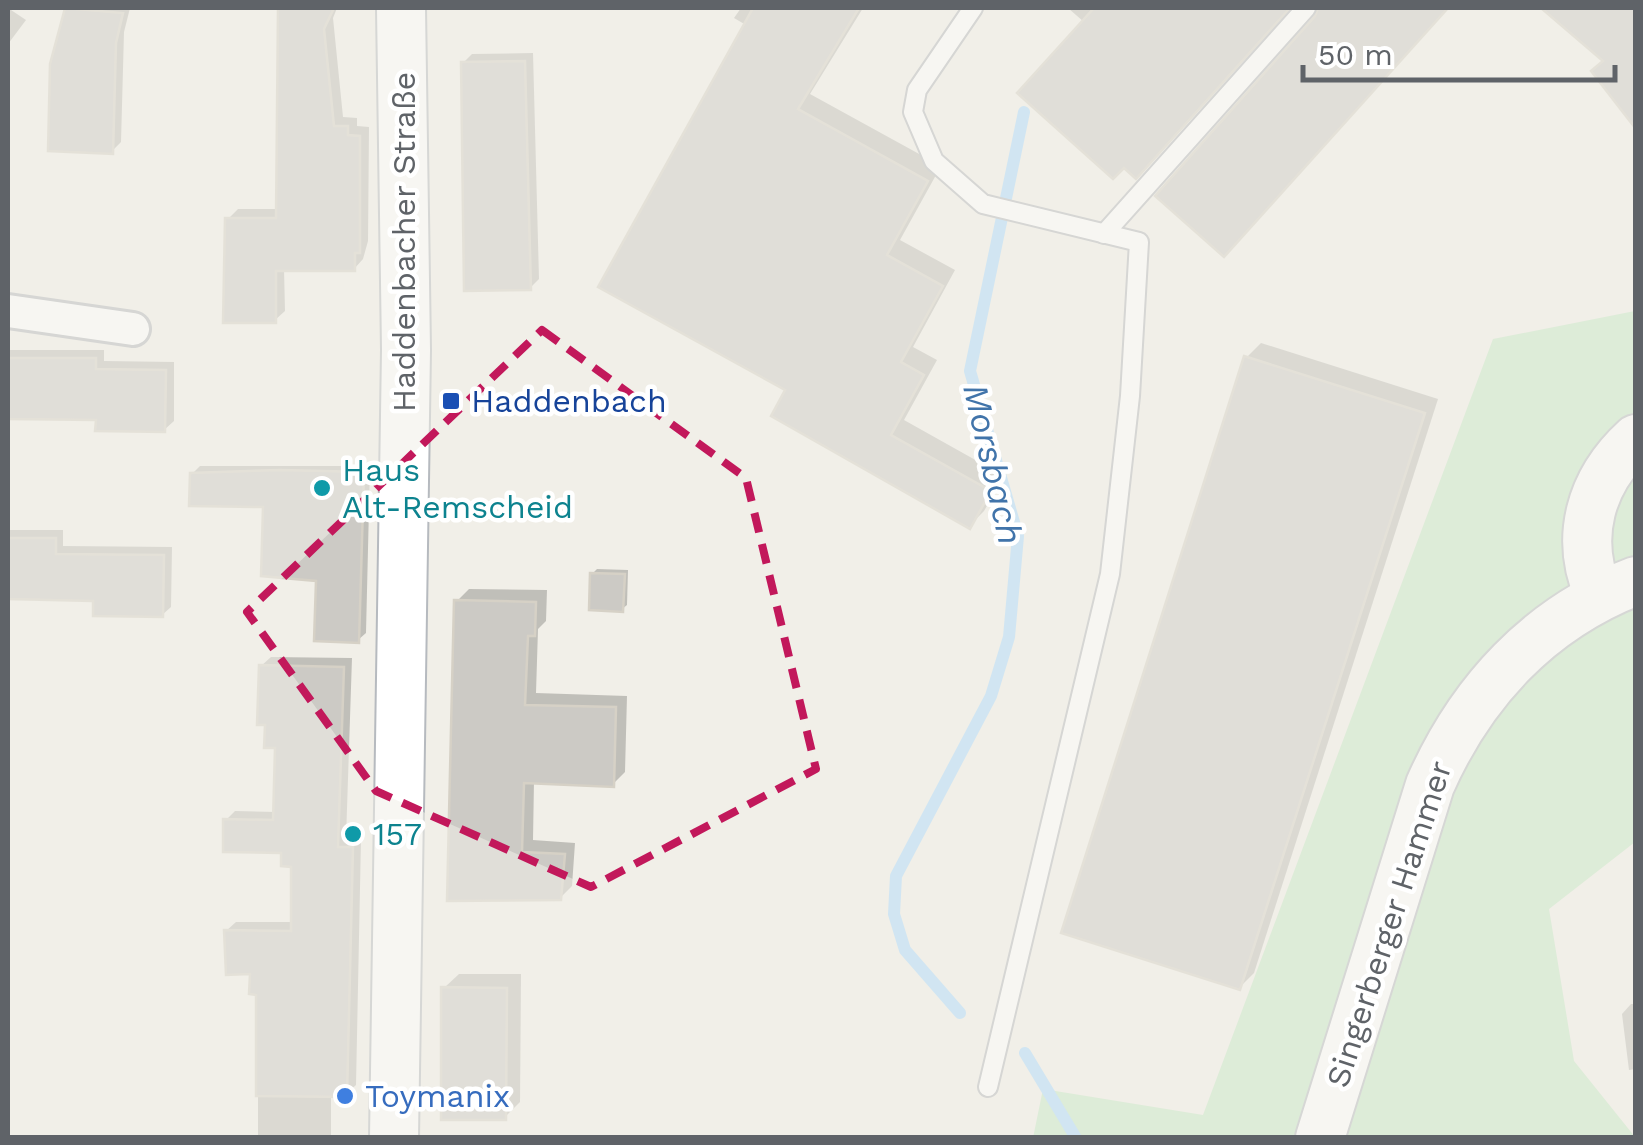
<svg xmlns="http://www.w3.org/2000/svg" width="1643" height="1145" viewBox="0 0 1643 1145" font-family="'Work Sans',sans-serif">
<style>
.green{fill:#c5e8c5}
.shadow{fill:#0003}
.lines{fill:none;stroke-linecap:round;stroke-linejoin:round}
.stream{stroke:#aadaff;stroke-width:12}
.building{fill:#cccac5;stroke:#d6d1c6;stroke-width:2.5}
.service-casing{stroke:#b5b8bc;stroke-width:22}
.minor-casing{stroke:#b5b8bc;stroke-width:38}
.secondary-casing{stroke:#b6babf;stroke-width:52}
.service{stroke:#fff;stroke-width:18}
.minor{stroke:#fff;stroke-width:32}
.secondary{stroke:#fff;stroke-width:48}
.marked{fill:none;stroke:#c2185b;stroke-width:8;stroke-dasharray:20 12;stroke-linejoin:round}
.transit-dot{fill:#1a4fb4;stroke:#fff;stroke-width:4}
.culture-dot{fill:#0f9aa8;stroke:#fff;stroke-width:4}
.shop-dot{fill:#3f7fe0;stroke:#fff;stroke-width:4}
.labels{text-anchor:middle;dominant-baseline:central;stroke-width:9;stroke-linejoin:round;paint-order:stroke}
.street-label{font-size:32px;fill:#5f6368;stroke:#fff}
.transit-label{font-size:32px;fill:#164399;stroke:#fff;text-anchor:start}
.culture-label{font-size:32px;fill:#0d838f;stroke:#fff;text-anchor:start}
.shop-label{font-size:32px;fill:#366cbe;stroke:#fff;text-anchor:start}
.water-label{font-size:35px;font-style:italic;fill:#4174aa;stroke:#fff}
</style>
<rect width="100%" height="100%" fill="#f1efe8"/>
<path class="green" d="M1635,311V842L1549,909L1574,1061L1635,1137L1033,1138L1043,1089L1203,1115L1493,339Z"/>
<g class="shadow">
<path d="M8,8L26,20L8,44Z"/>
<path d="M67,8H130L124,32L121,142L112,151L52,65Z"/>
<path d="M281,8H337L333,18L343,117L357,118V126L369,127L368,241L363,259L354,269H284L285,311L275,320L228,219L238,209H278Z"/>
<path d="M741,8H863L810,94L941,166L900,240L955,270L913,347L937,360L904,420L1004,476L984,511L969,526L788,389L746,25L734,18Z"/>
<path d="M1068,8H1288L1151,161L1084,22Z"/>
<path d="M1318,8H1446L1238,239L1318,17Z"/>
<path d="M533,53L539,279L530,288L463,63L472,54Z"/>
<path d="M1261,343L1438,399L1254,973L1240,987L1247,357Z"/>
<path d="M8,350H104V361L174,362V421L164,430L98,418H8Z"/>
<path d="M200,466H370L366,633L358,640L266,505L192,474Z"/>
<path d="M8,530H63V546L172,547L171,607L162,615L96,599L8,597Z"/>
<path d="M597,569L628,570L627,605L622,609L592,574Z"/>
<path d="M469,589L547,590L546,621L538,629L536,693L627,696L625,772L613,784L534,781L533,840L575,843L572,886L560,898H449L457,601Z"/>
<path d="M271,657L352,658L346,839H361L356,1085L346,1094H331V1138H258V992L253,972L226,931L236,922H293V864L284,851L226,820L235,811L276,812L278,746L261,666Z"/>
<path d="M459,974H521L520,1102L505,1117L444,988Z"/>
<path d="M1631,1004H1636V1069L1629,1070L1622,1014Z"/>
</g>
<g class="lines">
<g class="stream">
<path d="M960,1013L905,950L894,914L896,876L991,696L1009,637L1018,536L970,371L1024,112"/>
<path d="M1025,1053L1076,1138"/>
</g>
</g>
<g class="building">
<path d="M65,8L123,13L116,43L113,154L48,151L50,64Z"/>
<path d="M278,8H334L324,29L334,126H348V135L360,136V253H355V271H276V323H223L225,218H276Z"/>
<path d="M753,8H859L798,109L928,181L887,255L943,286L901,362L924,375L891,435L991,491L970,529L771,416L785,390L598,287Z"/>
<path d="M1094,8H1290L1136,179L1124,168L1113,179L1017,93Z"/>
<path d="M1318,8H1448L1224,257L1155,196L1315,16Z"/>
<path d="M1541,8H1636V129L1591,71L1603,61Z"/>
<path d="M525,61L531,290L464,291L461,62Z"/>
<path d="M1244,356L1425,413L1240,990L1061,933Z"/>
<path d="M8,358H96V369L166,370L165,432L95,431L96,420L8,419Z"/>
<path d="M280,470L364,472L359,643L314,641L316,581L261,576L263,507L189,506L190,473Z"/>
<path d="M8,538H56V554L164,555L163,617L93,616V601L8,599Z"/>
<path d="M590,573L625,574L623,612L589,610Z"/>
<path d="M454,600L536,602L535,636H528L525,705L616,707L614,787L524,783L522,852L565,854L561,900L447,901Z"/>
<path d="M259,665L344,667L338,847H353L347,1097L256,1096V995L249,994L250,974L226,975L224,930L291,931V867L281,866V853L223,852V819L273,820L275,748H264L265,725H257Z"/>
<path d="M441,987L507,988L506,1120H441Z"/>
</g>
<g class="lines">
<g class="service-casing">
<g id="service">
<path d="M973,8L917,90L913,112L934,161L983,204L1139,242L1130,396L1110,574L988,1087"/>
<path d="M1104,234L1306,8"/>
</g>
</g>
<g class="minor-casing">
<path id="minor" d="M8,311L133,329"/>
</g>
<g class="secondary-casing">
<g id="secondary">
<path d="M1599,595C1574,538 1590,481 1636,439"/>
<path d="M394,1138L406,350L401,8"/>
<path d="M1320,1138L1430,785C1471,692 1539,618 1636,581"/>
</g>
</g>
<use href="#service" class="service"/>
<use href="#minor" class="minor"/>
<use href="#secondary" class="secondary"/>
</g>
<path d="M0 0H1643V1145H0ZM542,330L746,478L816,769L591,887L376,791L247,612Z" fill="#f1efe8" fill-opacity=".55" fill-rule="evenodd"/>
<path class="marked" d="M542,330L746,478L816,769L591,887L376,791L247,612Z"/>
<rect class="transit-dot" x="441" y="391" width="20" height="20" rx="5"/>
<g class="culture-dot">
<circle cx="322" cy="488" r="10"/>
<circle cx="353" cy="834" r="10"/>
</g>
<circle class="shop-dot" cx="345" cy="1096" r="10"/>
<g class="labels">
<g class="street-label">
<text transform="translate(404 242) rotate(-90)">Haddenbacher Straße</text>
<text transform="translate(1389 924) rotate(-72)">Singerberger Hammer</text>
</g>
<g class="transit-label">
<text x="471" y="401">Haddenbach</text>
</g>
<g class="culture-label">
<text x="342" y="470">Haus<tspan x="342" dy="37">Alt-Remscheid</tspan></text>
<text x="373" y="834">157</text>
</g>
<g class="shop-label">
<text x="365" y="1096">Toymanix</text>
</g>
<g class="water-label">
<text transform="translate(993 464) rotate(77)">Morsbach</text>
</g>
</g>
<rect width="1643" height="1145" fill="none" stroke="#5f6368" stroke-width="20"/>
<path d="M1303 65v15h312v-15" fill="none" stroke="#5f6368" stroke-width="5"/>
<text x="1318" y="65" font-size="30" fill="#5f6368" stroke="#ffffff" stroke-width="8" paint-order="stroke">50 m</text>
</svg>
